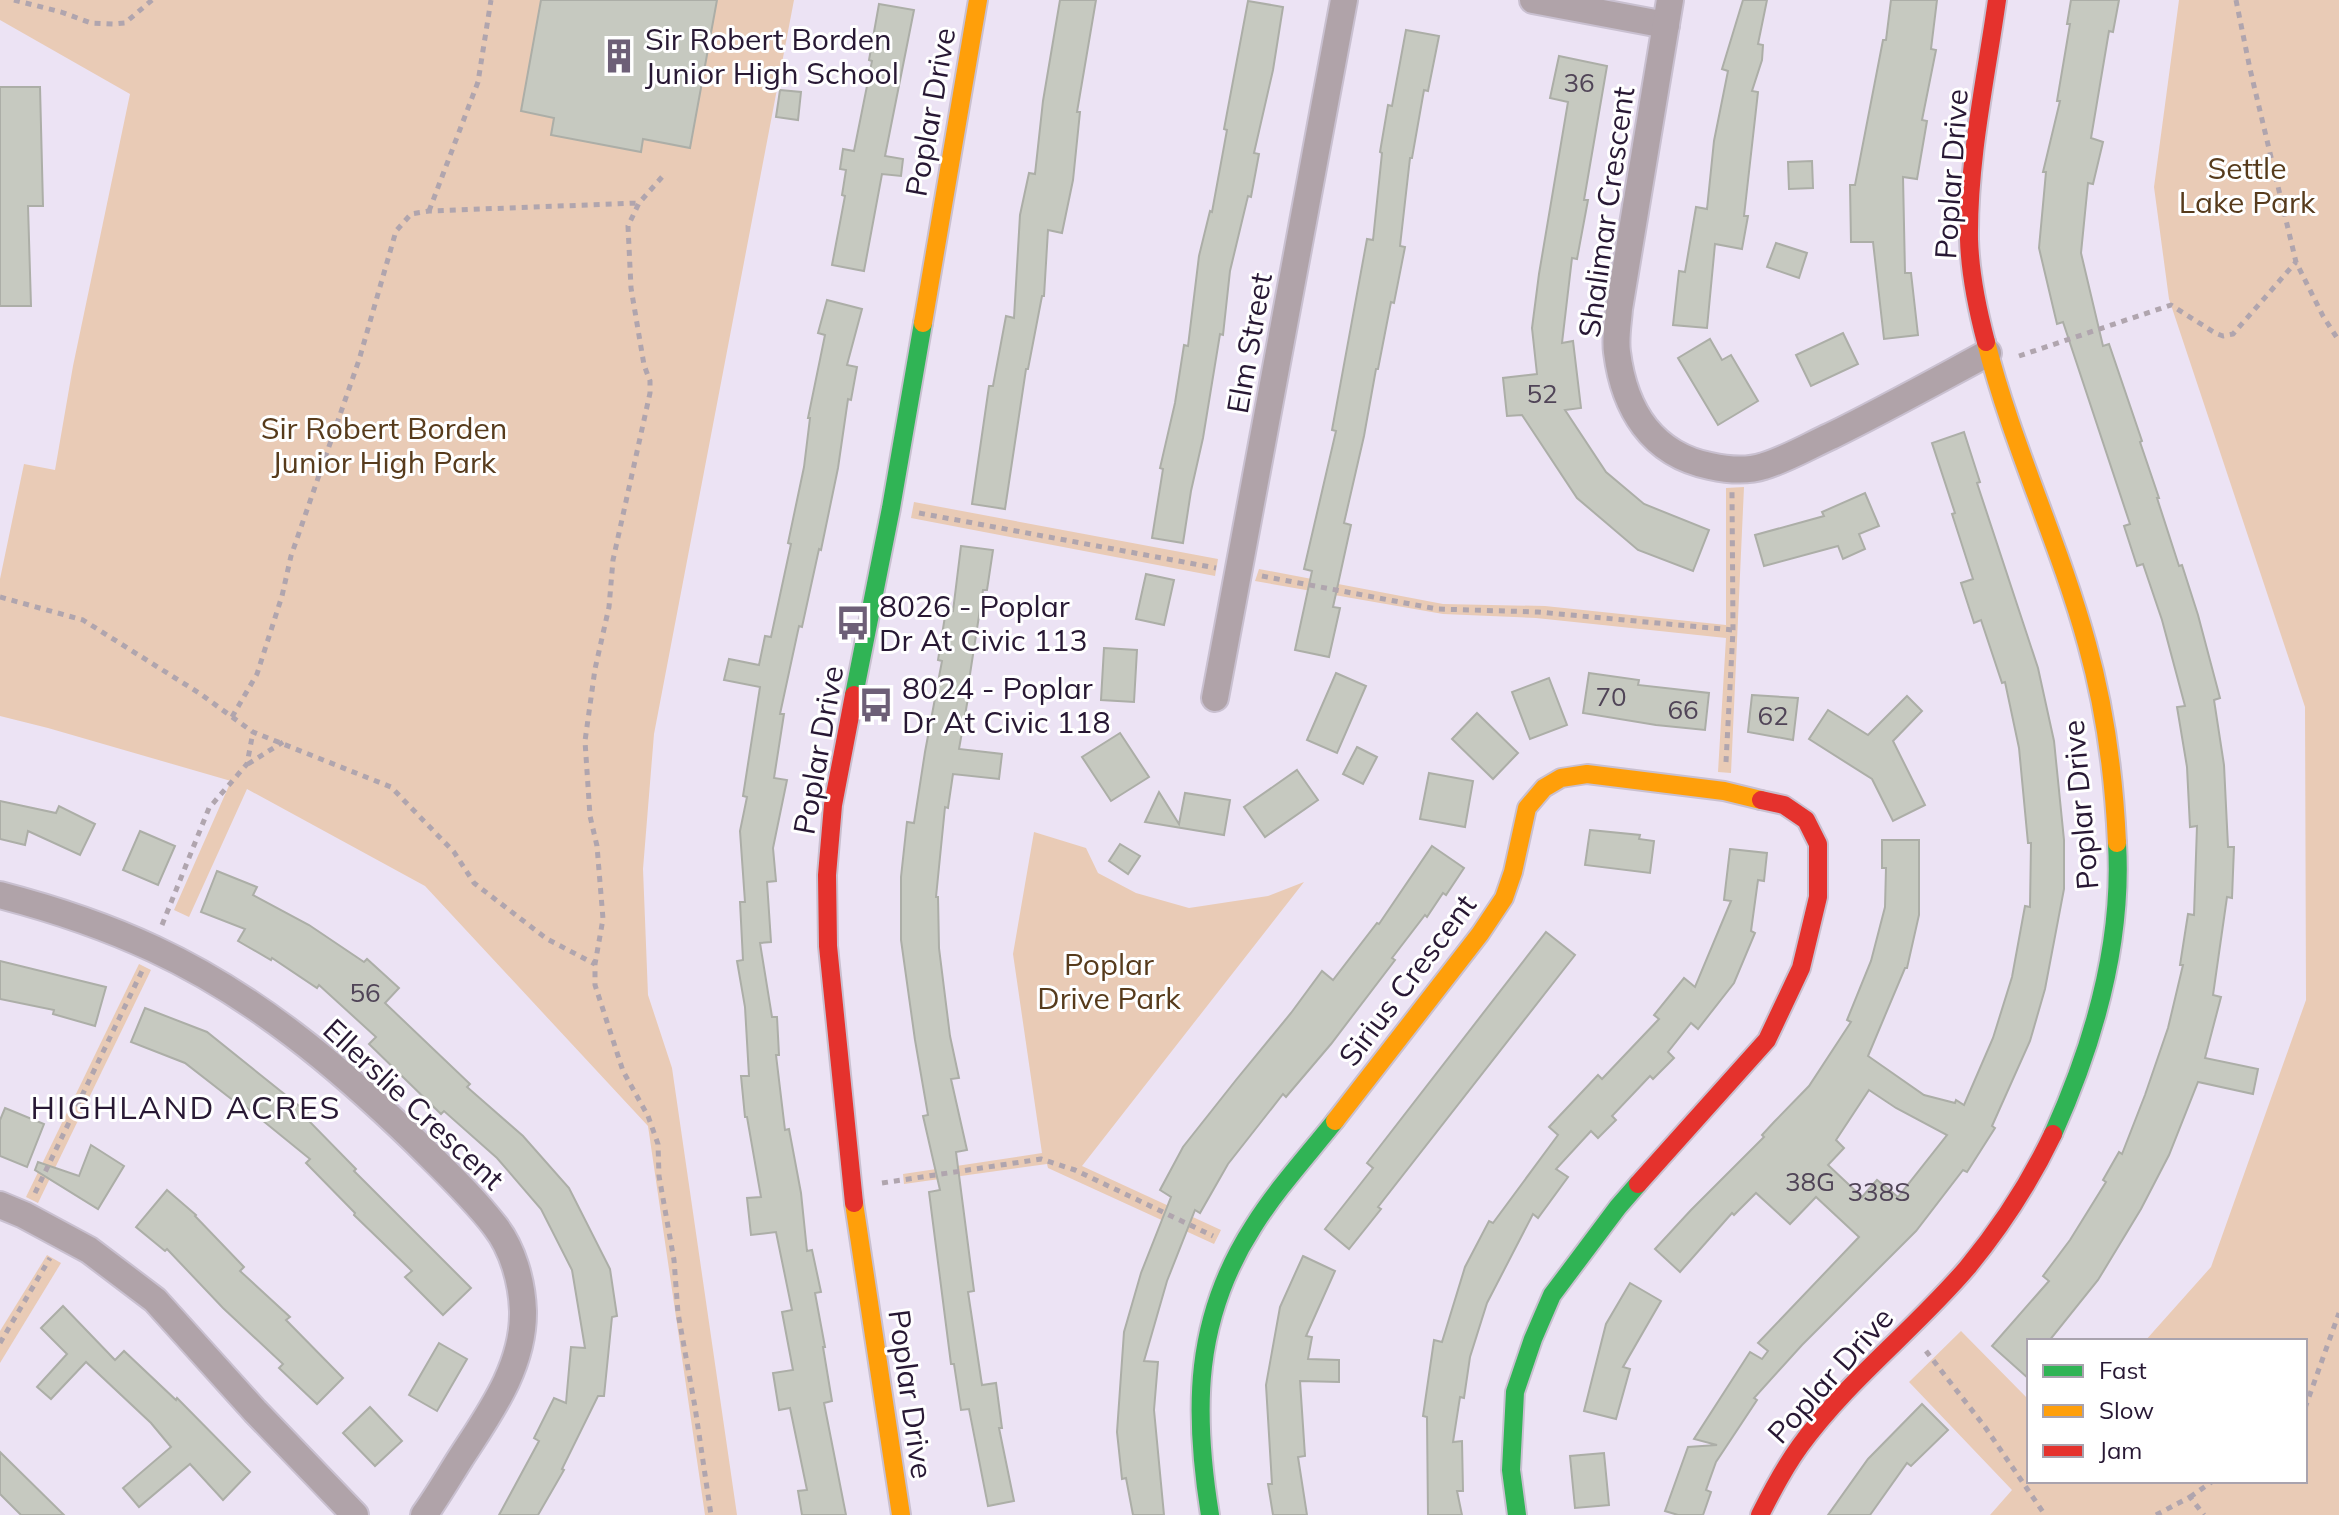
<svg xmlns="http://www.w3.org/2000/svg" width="2339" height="1515" viewBox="0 0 2339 1515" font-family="Mulish,sans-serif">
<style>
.green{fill:#e9cbb6}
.building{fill:#c6c9c0;stroke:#acaea7;stroke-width:2;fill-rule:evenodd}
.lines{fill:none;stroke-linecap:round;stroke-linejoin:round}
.street-casing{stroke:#c9c0d0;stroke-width:30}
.fast-casing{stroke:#c9c0d0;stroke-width:22}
.slow-casing{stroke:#c9c0d0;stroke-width:22}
.jam-casing{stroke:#c9c0d0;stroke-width:22}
.path{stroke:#b0a5ae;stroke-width:5;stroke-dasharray:6 6;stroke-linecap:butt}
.street{stroke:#b0a3a9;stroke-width:26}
.fast{stroke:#30b455;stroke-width:18}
.slow{stroke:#ff9f0a;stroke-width:18}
.jam{stroke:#e5322d;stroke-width:18}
.labels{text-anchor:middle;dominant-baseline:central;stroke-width:6;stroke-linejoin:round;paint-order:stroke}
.number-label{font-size:26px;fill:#504457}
.poi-label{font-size:30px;fill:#281834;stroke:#fff;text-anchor:start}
.street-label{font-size:30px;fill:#281834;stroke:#fff}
.park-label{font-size:30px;fill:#573b1c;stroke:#fff}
.neighbourhood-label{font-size:32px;letter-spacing:2px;fill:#281834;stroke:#fff}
</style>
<rect width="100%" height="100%" fill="#ece3f4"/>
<g class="green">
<path d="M0,0H794L654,734L643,869L648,995L672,1068L737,1515H705L648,1126L425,886L247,789L189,917L174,910L231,781L48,728L0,716V579L24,464L55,470L73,366L130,94L0,20Z"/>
<path d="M2179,0H2339V1515H1990L2012,1490L1909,1382L1961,1331L2029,1400V1481H2305V1341H2145L2211,1267L2306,1000L2305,707L2169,299L2154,187Z"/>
<path d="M1744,487L1731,773L1718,772L1726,638L1536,618L1443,614L1255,581L1259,569L1443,604L1545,606L1726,625V488Z"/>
<path d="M914,502L1218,559L1215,576L911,518Z"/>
<path d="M1034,832L1086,848L1098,873L1136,893L1189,908L1268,896L1304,882L1082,1166L1221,1230L1214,1244L1048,1168L1047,1164L904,1184L903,1174L1042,1153L1013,954Z"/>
<path d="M139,964L151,970L38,1203L26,1197Z"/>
<path d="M47,1255L61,1263L0,1363V1331Z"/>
</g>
<g class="building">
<path d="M541,0H717L690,148L643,139L641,152L551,135L554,118L521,111Z"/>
<path d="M1060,0H1096L1077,112H1080L1073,180L1062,233L1048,230L1044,296H1042L1028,369H1026L1005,509L972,504L989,386H993L1006,316L1014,318L1020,215L1029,173L1035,174L1043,101Z"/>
<path d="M1743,0H1767L1758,44L1763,45L1762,60L1752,91L1758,92L1744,216H1748L1742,249L1715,244L1707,328L1673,325L1679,271L1685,272L1696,207L1707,209L1714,141L1728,71L1722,69Z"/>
<path d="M1891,0H1937L1931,49L1936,50L1922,120L1927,121L1917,179L1903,177L1905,273H1911L1918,335L1884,339L1873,242H1851L1850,185H1855L1883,40H1886Z"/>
<path d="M2071,0H2119L2113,32L2109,31L2091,138L2103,142L2093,184L2088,183L2081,253L2103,346L2109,344L2142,441L2140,442L2159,498H2157L2179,566L2182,565L2198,615L2220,698L2214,700L2224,765L2228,847H2234L2232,898L2227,897L2213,995L2221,997L2205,1058L2258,1069L2253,1094L2198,1082L2169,1155L2141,1209L2098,1280L2049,1341H2029V1379L1992,1346L2049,1281L2043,1276L2070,1240L2106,1182L2103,1180L2119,1152L2122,1154L2145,1095L2168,1028L2183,965H2180L2188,914L2194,915L2197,826L2190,827L2187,767L2177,707L2185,706L2162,620L2143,564L2137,566L2124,526L2130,524L2063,322L2057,324L2039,248L2046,172H2043L2060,101H2057L2070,24H2067Z"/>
<path d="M1248,1L1283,7L1273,70L1254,153L1259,154L1251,197L1248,196L1230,271L1223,335L1220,334L1203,438L1191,491L1183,543L1152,538L1163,469L1160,468L1175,403L1184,345L1188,346L1199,256L1210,211L1212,212L1227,130L1224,129Z"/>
<path d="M879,4L914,10L885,156L903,159L901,176L882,174L864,271L832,265L845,196L842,195L846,170L840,169L843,149L854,151L872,61L869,60Z"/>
<path d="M1406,30L1439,36L1428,91L1424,90L1412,158H1410L1400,246L1405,247L1394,303L1391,302L1378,369H1376L1364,436L1344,523L1351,525L1333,607L1340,608L1329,657L1295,650L1312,571L1304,569L1336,431L1332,430L1367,239L1373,240L1382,153L1380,152L1388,105L1392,106Z"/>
<path d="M1559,56L1607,66L1584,200H1588L1577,259L1572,258L1562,343L1573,341L1581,408L1565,410L1606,472L1644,504L1709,530L1693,571L1638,550L1577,498L1522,415L1507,416L1503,378L1537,374L1532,328L1539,274L1568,102L1550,98Z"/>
<path d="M0,87H40L43,206H28L31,306H0Z"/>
<path d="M780,90L801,92L798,120L776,117Z"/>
<path d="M1812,161L1813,188L1789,189L1788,162Z"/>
<path d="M1776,243L1807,253L1799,278L1767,267Z"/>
<path d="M827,300L862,309L847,365L857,367L851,400L848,399L838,468L821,550L819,549L802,627L799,626L780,714H784L774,778L787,780L773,848L776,881L767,882L771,942L760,943L772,1017H777L779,1055H776L785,1130L789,1129L801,1193L807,1251L812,1250L821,1292L815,1293L825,1347H823L832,1401L824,1403L846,1515H802L798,1491L807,1490L790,1408L779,1410L773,1373L793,1370L782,1312L792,1310L776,1232L751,1235L747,1198L761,1197L747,1117H745L741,1076H749L745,1007L737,961L743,960L740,902H745L740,831L747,797L743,796L760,687L724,680L729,659L759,665L765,636L771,637L791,544L788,543L804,467L810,418H808L825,335L818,333Z"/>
<path d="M1843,333L1858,364L1811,386L1796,355Z"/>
<path d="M1710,339L1722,360L1731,355L1758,401L1718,425L1678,358Z"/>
<path d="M1964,432L1980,482L1977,483L2038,668L2054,741L2064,840V889L2045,989L2030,1041L1992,1126L1995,1128L1967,1172L1963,1170L1916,1231L1802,1345L1754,1398L1757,1400L1716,1462L1706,1490L1711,1492L1703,1515H1678L1665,1511L1688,1447L1717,1445L1694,1439L1750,1352L1762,1359L1768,1351L1758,1343L1859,1237L1816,1197L1790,1224L1756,1193L1734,1215L1732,1213L1680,1272L1655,1249L1691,1210L1764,1137L1762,1135L1774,1122L1809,1086L1851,1022L1847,1020L1871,961L1885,907L1886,868H1882V840H1919V915L1907,968H1905L1868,1056L1924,1095L1955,1103L1956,1100L1964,1105L1993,1038L2012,977L2025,906L2030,907L2031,843H2028L2019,748L2005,682L2002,683L1981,620L1974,623L1961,583L1973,579L1952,514L1955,513L1932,443ZM1869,1090L1896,1108L1947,1135L1898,1197L1877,1180L1862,1197L1828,1165L1844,1148L1836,1140Z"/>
<path d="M1865,493L1879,526L1859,534L1865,549L1843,559L1838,546L1764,566L1755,535L1824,516L1822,512Z"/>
<path d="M961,546L993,550L987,590H983L968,687H970L959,749L1002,754L999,779L953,774L948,808L945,807L936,897H938L939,948L950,1036L959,1078L951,1079L967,1150L956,1152L974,1291L968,1292L982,1385L996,1383L1002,1428H999L1014,1501L988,1506L969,1409L961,1410L954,1364H951L929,1192L940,1190L923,1116L928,1115L915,1040L901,940V877L907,822L914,823L925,752L942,661L938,660L946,610L953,611Z"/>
<path d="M1146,574L1174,580L1164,625L1136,619Z"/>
<path d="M1104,648L1137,650L1134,702L1101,700Z"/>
<path d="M1336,673L1366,686L1337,753L1307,740Z"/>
<path d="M1589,673L1639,680L1638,685L1709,693L1705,730L1656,725L1583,713Z"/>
<path d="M1549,678L1567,725L1530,739L1512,692Z"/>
<path d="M1752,695L1798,698L1793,740L1748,732Z"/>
<path d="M1907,696L1922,711L1893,741L1925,805L1893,821L1872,779L1809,739L1828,710L1868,735Z"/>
<path d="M1477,713L1518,753L1493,779L1452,739Z"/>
<path d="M1120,733L1149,777L1111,801L1082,757Z"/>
<path d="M1357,747L1377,757L1363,784L1343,774Z"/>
<path d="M1297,770L1318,800L1265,837L1244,807Z"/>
<path d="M1429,773L1473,781L1465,827L1420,819Z"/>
<path d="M1159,792L1179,824L1185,793L1230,800L1224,835L1145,822Z"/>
<path d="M0,801L56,813L59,806L95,824L80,855L28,831L25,845L0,839Z"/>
<path d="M1590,830L1640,835L1639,839L1654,841L1650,873L1585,865Z"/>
<path d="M140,831L175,846L158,885L123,870Z"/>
<path d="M1120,844L1140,856L1128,874L1109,861Z"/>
<path d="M1432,846L1464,868L1446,895L1443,893L1427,917L1425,915L1392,958L1395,960L1331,1044L1286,1097L1283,1094L1228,1164L1200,1213L1195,1210L1167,1281L1144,1361L1158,1362L1154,1410L1164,1515H1133L1126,1478L1122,1479L1117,1432L1124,1332L1141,1273L1171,1197L1160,1190L1183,1147L1236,1080L1291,1013L1322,971L1333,980L1377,923L1379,924Z"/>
<path d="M1730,849L1767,853L1764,881L1758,880L1751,931L1755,933L1734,983L1698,1029L1691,1023L1668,1052L1674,1058L1653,1079L1650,1076L1612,1116L1616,1120L1598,1138L1591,1131L1556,1169L1568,1177L1538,1218L1533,1214L1487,1303L1470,1357L1464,1398L1460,1397L1453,1442L1462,1441L1463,1491H1457L1462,1515H1428L1427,1417L1423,1416L1434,1340L1442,1342L1465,1267L1489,1221L1493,1223L1558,1135L1549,1127L1598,1075L1602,1079L1659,1019L1654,1015L1684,978L1695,987L1731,901L1724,900Z"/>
<path d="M217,871L257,887L253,895L309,925L364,962L367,959L399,988L385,1003L470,1084L467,1087L523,1136L569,1188L610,1269L617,1316L612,1317L604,1396H598L562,1469L564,1470L538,1515H499L539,1441L534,1438L554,1398L566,1403L571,1347L585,1348L572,1270L541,1209L497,1158L444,1111L441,1114L369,1044L376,1037L319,985L317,988L272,958L271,960L238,941L245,929L201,912Z"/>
<path d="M1546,932L1575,955L1378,1207L1381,1209L1349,1249L1325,1229L1373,1168L1367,1163Z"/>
<path d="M0,961L106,987L95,1026L53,1014L54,1010L0,999Z"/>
<path d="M145,1008L207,1032L308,1113L305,1117L356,1169L354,1171L471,1288L443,1315L405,1277L412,1271L354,1215L355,1213L306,1163L310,1159L241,1103L239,1105L185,1063L131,1042Z"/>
<path d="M5,1108L44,1124L27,1167L0,1156V1120Z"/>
<path d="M91,1145L124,1166L98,1209L35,1170L38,1162L79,1176Z"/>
<path d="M167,1190L196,1215L195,1216L244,1267L240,1271L290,1317L286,1320L343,1378L317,1404L279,1368L283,1364L223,1308L167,1249L165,1251L136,1227Z"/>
<path d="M1303,1256L1335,1271L1306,1336L1312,1337L1308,1359L1339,1360V1382L1300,1381L1305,1456L1298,1457L1307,1515H1273L1268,1484H1272L1266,1385L1280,1307Z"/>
<path d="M1630,1283L1661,1301L1623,1367L1630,1369L1616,1419L1584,1411L1606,1324Z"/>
<path d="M63,1306L115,1360L124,1351L176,1400L177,1398L250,1472L223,1500L190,1464L139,1507L123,1488L171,1447L151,1423L86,1362L51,1399L37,1387L67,1354L41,1328Z"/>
<path d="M439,1343L467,1359L437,1411L409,1395Z"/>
<path d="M1922,1404L1948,1430L1911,1466L1907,1463L1870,1515H1828L1868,1459Z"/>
<path d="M370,1407L402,1441L375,1466L343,1433Z"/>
<path d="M0,1452L64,1515H21L0,1494Z"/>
<path d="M1604,1453L1609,1505L1575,1508L1570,1456Z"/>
</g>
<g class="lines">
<g class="street-casing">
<g id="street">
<path d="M1533,0L1666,25"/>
<path d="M1670,0L1619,309C1618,323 1615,338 1617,352C1624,408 1651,454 1710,466C1728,470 1746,472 1764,466C1787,459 1809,446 1831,436C1884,410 1936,381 1988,353"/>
<path d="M1215,698L1344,0"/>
<path d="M0,895C50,908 107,927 154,949C253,995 338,1066 416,1142C443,1169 472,1196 495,1226C513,1249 522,1282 523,1311C524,1367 489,1414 460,1459C448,1478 437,1497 424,1515"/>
<path d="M0,1205L24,1215L89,1250L155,1300L255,1411L355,1515"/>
</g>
</g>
<g class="fast-casing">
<g id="fast">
<path d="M854,695L891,508L923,323"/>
<path d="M2053,1134C2094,1043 2123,944 2117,843"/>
<path d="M1210,1515C1193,1410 1194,1319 1253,1227C1276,1190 1307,1156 1335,1121"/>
<path d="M1517,1515L1511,1470L1515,1392L1533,1339L1552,1295L1618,1207L1638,1184"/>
</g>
</g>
<g class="slow-casing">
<g id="slow">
<path d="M923,323L978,0"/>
<path d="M1986,342C2012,445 2059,542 2087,644C2105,708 2114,777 2117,843"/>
<path d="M1335,1121L1480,934L1504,898L1513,872L1527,808L1544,788L1561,778L1587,774L1724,791L1761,800"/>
<path d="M854,1203L901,1515"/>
</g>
</g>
<g class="jam-casing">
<g id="jam">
<path d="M1986,342C1977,308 1970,274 1969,239C1968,159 1986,78 1997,0"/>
<path d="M1638,1184L1767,1040L1801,968L1818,897V844L1806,820L1784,805L1761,800"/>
<path d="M854,1203L828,946L827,875L833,805L854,695"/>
<path d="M1760,1515C1772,1491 1784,1468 1800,1446C1848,1380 1914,1330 1967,1268C2001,1227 2030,1182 2053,1134"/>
</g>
</g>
<g class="path">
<path d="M14,0L61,12L91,23L114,24L125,23L152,0"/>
<path d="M2236,0L2250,69L2296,262L2323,316L2339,341"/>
<path d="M662,177L639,203L628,226L631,288L644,365L650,381V393L613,560L609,607L595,669L585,741L590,816L597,846L603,919L595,964V985L623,1071L648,1116L658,1144L659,1176L674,1260L678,1313L695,1407L711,1515"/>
<path d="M429,211L478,82L491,0"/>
<path d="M2019,356L2171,305L2215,333L2223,336L2233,334L2296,262"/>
<path d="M919,513L1216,568"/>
<path d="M1262,576L1437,609L1538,612L1733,630"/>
<path d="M0,597L83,620L199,693L253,732L391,787L454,852L474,883L547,939L595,964"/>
<path d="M232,717L257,674L282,596L291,556L359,360L396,231L411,214L429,211L639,203"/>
<path d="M1726,762L1733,630L1732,492"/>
<path d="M248,764L283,742"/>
<path d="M162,925L209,808L247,764L253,732"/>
<path d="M882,1183L1041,1159L1075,1170L1213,1236"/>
<path d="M35,1193L142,971"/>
<path d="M0,1343L50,1258"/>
<path d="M1926,1351L1985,1427L2045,1515"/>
<path d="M2305,1408L2339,1313"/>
<path d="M2190,1497L2213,1481"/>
<path d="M2156,1515L2190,1497L2204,1515"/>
</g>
<use href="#street" class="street"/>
<use href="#fast" class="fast"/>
<use href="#slow" class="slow"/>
<use href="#jam" class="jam"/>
</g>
<defs>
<g id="building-bare" transform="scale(2.76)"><path d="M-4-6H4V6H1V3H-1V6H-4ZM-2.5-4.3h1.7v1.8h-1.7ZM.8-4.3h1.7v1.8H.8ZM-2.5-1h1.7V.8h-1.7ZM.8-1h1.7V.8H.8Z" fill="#6d5f77" stroke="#fff" stroke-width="2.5" paint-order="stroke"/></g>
<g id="bus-bare" transform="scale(2.76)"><path d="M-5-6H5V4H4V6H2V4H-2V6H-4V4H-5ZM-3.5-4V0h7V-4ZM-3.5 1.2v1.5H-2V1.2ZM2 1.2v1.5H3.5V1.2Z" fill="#6d5f77" stroke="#fff" stroke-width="2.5" paint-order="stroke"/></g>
</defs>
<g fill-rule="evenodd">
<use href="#building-bare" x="619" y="56"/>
<use href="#bus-bare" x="853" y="623"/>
<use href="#bus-bare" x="876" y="705"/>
</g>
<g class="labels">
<g class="number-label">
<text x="1579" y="82">36</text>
<text x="1542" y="393">52</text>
<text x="1611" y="696">70</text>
<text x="1683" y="709">66</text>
<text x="1773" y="715">62</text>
<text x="365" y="992">56</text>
<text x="1810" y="1181">38G</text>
<text x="1879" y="1191">338S</text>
</g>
<g class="poi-label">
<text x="645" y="39">Sir Robert Borden<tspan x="645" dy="34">Junior High School</tspan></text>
<text x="879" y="606">8026 - Poplar<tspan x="879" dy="34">Dr At Civic 113</tspan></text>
<text x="902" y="688">8024 - Poplar<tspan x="902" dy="34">Dr At Civic 118</tspan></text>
</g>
<g class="street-label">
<text transform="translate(930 112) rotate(-80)">Poplar Drive</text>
<text transform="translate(1951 174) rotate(-86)">Poplar Drive</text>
<text transform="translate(1606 212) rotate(-82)">Shalimar Crescent</text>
<text transform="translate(1249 343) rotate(-80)">Elm Street</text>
<text transform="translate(818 750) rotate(-80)">Poplar Drive</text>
<text transform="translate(2080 805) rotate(-95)">Poplar Drive</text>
<text transform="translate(1407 980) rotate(-53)">Sirius Crescent</text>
<text transform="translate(414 1104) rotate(43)">Ellerslie Crescent</text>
<text transform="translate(1830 1375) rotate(-48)">Poplar Drive</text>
<text transform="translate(911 1394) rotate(82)">Poplar Drive</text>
</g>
<g class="park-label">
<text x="2247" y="168">Settle<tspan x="2247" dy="34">Lake Park</tspan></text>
<text x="384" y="428">Sir Robert Borden<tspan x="384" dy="34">Junior High Park</tspan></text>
<text x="1109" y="964">Poplar<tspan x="1109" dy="34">Drive Park</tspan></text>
</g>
<g class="neighbourhood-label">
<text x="186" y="1107">HIGHLAND ACRES</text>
</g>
</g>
<rect x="2027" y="1339" width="280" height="144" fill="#ffffff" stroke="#a9a3ae" stroke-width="2"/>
<rect x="2043" y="1365" width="40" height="12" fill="#30b455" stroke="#a9a3ae" stroke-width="2"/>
<text x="2099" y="1379" font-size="24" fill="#281834">Fast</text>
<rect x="2043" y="1405" width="40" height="12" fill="#ff9f0a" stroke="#a9a3ae" stroke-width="2"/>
<text x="2099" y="1419" font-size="24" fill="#281834">Slow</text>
<rect x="2043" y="1445" width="40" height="12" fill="#e5322d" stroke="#a9a3ae" stroke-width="2"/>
<text x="2099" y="1459" font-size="24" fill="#281834">Jam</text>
</svg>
